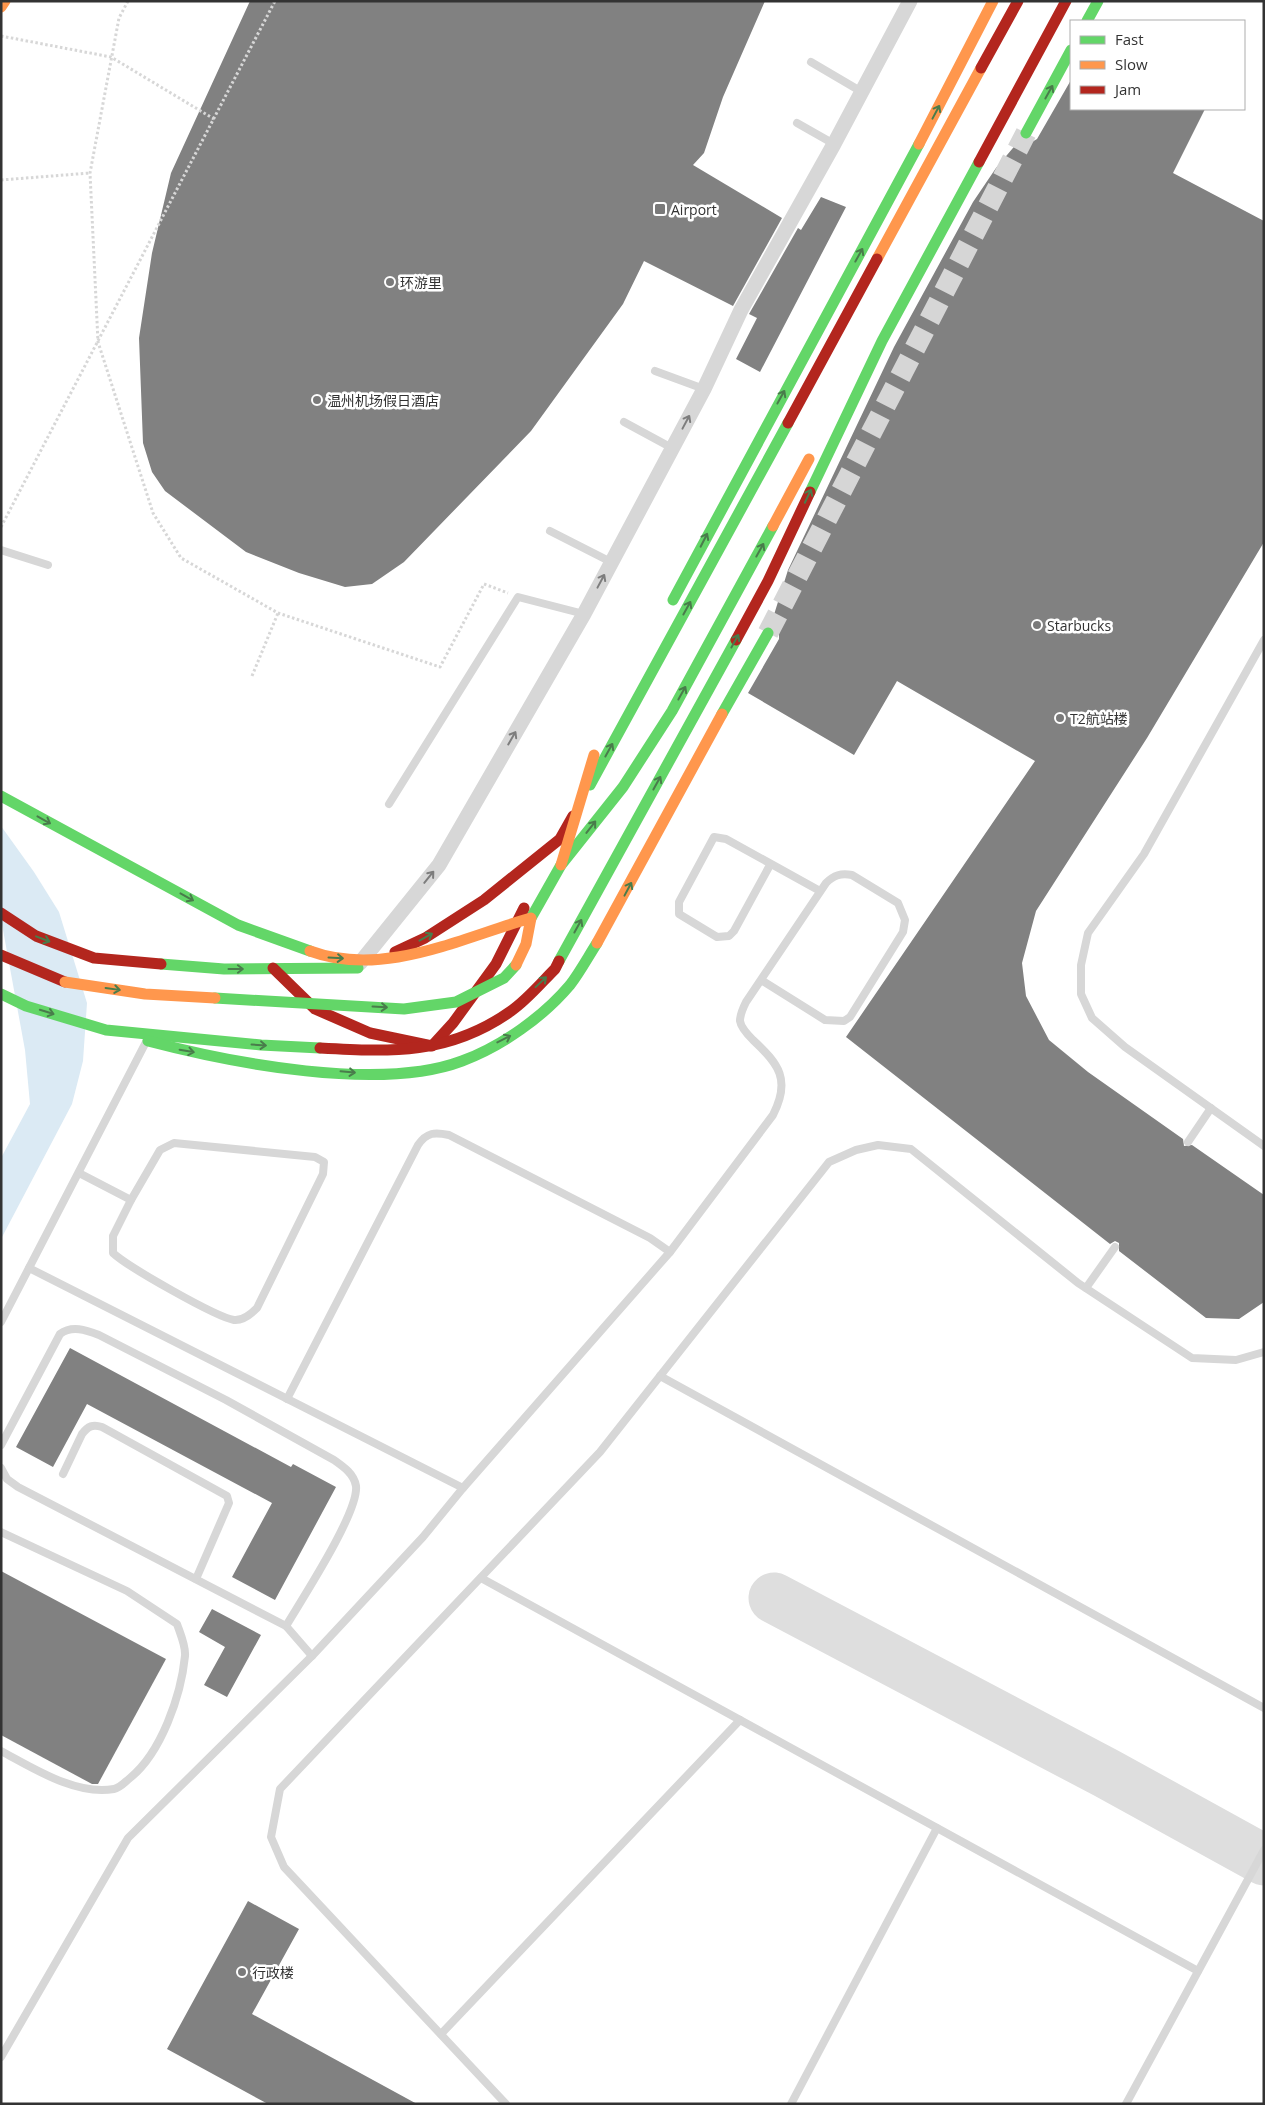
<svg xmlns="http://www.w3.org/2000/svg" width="1265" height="2105" viewBox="0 0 1265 2105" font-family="'Open Sans','Noto Sans SC',sans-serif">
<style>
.water{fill:#dbeaf4}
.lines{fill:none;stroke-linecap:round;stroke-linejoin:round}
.taxiway{stroke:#dedede;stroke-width:51}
.building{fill:#818181}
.secondary-tunnel{stroke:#d6d6d6;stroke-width:21;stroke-dasharray:21 11;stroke-linecap:butt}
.path{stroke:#d7d7d7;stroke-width:3;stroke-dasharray:2.5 2.5;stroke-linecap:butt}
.lane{stroke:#d7d7d7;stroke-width:8}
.street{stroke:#d7d7d7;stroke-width:15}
.fast{stroke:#63d668;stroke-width:11}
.slow{stroke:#ff974d;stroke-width:11}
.jam{stroke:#b3261e;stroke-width:11}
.fast-bridge{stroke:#63d668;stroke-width:11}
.slow-bridge{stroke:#ff974d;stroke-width:11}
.oneway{stroke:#497c4b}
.oneway2{stroke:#7d7d7d}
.poi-dot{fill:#7a7a7a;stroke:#fff;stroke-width:2}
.labels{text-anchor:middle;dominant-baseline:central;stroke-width:5;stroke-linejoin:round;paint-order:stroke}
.poi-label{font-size:14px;fill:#333;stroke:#fff;text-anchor:start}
</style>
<rect width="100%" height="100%" fill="#fff"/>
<path class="water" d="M1,826L34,872L59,912L87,1003L83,1061L72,1104L1,1239V1158L30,1104L25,1050L1,919Z"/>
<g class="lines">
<path class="taxiway" d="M774,1598L1106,1773L1264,1860"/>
</g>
<g class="building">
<path d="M250,1H765L723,97L704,153L693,165L782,218L733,306L644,261L623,304L531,431L404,562L372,584L345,587L299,573L246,552L165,491L152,472L143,443L139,338L152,253L171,173Z"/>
<path d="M1071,80V109H1205L1173,173L1264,221V542L1147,738L1036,911L1022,963L1026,996L1049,1040L1088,1072L1183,1139L1184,1146L1192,1145L1264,1195V1302L1239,1319L1206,1318L1119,1251V1243L1115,1241L1110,1244L846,1037L1035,761L897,681L854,755L748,693L779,639V627L772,621L788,570L894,347L973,202L996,168L1018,142L1027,145L1037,139Z"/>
<path d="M821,197L846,207L760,372L736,359L757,318L749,314L798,228L801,230Z"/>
<path d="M70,1348L291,1467L293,1464L336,1487L275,1600L232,1577L272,1503L87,1404L53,1467L16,1447Z"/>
<path d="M1,1571L166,1659L98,1784H92L1,1735Z"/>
<path d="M212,1609L261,1635L227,1697L204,1685L225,1647L199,1632Z"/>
<path d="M248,1901L299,1929L252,2014L417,2104H268L167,2049Z"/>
</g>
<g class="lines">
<path class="secondary-tunnel" d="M768,633L1026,133"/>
<g class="path">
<path d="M128,1L119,18L90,173L98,342L153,513L181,558L278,613L440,667L484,584L508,593"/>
<path d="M1,36L111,57L214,119"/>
<path d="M1,180L90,173"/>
<path d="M1,527L275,1"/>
<path d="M252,676L278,613"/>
</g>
<g class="lane">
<path d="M811,62L862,92"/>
<path d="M797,123L834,144"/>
<path d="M655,371L704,389"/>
<path d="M624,422L672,448"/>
<path d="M550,531L611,562"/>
<path d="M1,550L48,565"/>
<path d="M1264,640L1144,854L1088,933L1081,965V994L1092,1018L1125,1047L1264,1146"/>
<path d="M389,804L518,597L584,614"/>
<path d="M770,865L734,931L729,936L717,937L679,914V902L714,837L726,839L820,891"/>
<path d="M1188,1142L1211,1108"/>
<path d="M174,1143L315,1157L324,1162L323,1174L257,1308C251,1314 243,1321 234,1320C216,1317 128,1267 113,1253V1236L131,1200L160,1150Z"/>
<path d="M79,1173L131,1200"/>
<path d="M1086,1288L1115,1247"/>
<path d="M1,1322L146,1042"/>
<path d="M660,1376L1264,1708"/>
<path d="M287,1399L418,1145C427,1132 435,1132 449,1135L650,1238L670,1252"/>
<path d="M1,1445L60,1334C72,1325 86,1330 99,1335L226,1400L334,1460C344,1467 354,1474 356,1486C359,1512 302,1599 286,1626L312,1656"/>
<path d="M1,1468L7,1479L18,1487L286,1626"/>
<path d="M63,1474L82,1434C88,1426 93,1424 102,1427L227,1496L229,1503L196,1579"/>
<path d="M463,1488L670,1252L773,1115C791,1080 779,1064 753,1040C748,1035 741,1028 740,1021C740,1014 743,1008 746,1002L826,883C834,875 841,873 852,875L898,903L905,920L903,932L850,1017L844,1021L825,1020L761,980"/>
<path d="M1,1532L127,1591L177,1624C180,1633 186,1646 185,1656C181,1696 161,1753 130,1778C125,1782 120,1788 114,1789C76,1796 33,1768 1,1751"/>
<path d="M481,1578L1198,1971"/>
<path d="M441,2034L740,1720"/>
<path d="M1,2057L128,1838L312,1656L423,1537L463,1488L29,1268"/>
<path d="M506,2104L284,1867L271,1837L280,1789L600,1452L829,1162L856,1150L878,1145L911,1149L1078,1283L1192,1358L1236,1360L1264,1352"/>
<path d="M791,2104L937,1828"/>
<path d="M1126,2104L1264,1850"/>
</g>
<path class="street" d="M360,963L439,865L584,614L704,389L741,310L834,144L910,1"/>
<g class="fast">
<path d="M1087,21L1098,1"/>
<path d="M1026,133L1071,50"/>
<path d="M810,492L882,341L979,162"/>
<path d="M673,600L919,144"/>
<path d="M722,714L768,633"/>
<path d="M590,785L788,423"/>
<path d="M531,918L561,865L623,787L672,711L773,526"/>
<path d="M559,961L736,640"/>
<path d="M161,964L224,969L358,968"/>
<path d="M1,994L26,1006L106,1030L261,1045L320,1048"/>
<path d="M148,1041C232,1063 380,1092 462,1061C502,1046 543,1017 570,985C580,972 588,957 597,943"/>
</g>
<g class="slow">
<path d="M1,7L5,1"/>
<path d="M919,144L993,1"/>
<path d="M877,259L981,68"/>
<path d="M773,526L809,459"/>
<path d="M597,943L722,714"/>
</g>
<g class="jam">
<path d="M981,68L1018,1"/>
<path d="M979,162L1066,1"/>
<path d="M788,423L877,259"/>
<path d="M736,640L768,581L810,492"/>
<path d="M1,913L36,936L94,958L161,964"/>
<path d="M395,952L425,938L484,900L560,839L573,816"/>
<path d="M1,955L65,982"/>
<path d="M273,968L315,1009L370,1033L432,1046L453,1023L496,964L524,908"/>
<path d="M320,1048C391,1052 449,1055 511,1011C527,1000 541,983 555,969L559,961"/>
</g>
<g class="fast-bridge">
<path d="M1,796L238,925L310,951"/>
<path d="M215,998L404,1009L456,1002L504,978L516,965"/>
</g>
<g class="slow-bridge">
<path d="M561,865L594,755"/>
<path d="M310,951C383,978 461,938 531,918L526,944L516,965"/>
<path d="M65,982L145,994L215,998"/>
</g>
</g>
<defs><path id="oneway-shaft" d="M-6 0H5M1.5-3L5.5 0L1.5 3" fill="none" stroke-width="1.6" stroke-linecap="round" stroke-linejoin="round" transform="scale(1.25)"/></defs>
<g class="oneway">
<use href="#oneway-shaft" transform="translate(1049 92) rotate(-61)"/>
<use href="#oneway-shaft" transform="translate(936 112) rotate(-62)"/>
<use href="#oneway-shaft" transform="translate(859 255) rotate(-61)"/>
<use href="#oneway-shaft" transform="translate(781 397) rotate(-61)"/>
<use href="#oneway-shaft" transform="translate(808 496) rotate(-65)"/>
<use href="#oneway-shaft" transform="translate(704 540) rotate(-63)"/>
<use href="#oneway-shaft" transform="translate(760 550) rotate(-61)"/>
<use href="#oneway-shaft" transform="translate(687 608) rotate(-61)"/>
<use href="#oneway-shaft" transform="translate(735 641) rotate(-61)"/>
<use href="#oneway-shaft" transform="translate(682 693) rotate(-61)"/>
<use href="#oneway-shaft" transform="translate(609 750) rotate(-61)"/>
<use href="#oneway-shaft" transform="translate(657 783) rotate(-61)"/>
<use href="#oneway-shaft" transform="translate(44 820) rotate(29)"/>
<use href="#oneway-shaft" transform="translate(591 827) rotate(-52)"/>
<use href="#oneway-shaft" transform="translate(628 889) rotate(-62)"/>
<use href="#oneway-shaft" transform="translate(187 897) rotate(29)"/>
<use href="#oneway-shaft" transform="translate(578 926) rotate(-61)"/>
<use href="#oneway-shaft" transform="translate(426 937) rotate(-29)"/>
<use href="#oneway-shaft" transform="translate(43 939) rotate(21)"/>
<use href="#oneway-shaft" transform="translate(336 958) rotate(3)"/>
<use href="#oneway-shaft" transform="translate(236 969)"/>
<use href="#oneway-shaft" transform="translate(541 982) rotate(-43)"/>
<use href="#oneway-shaft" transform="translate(113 989) rotate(8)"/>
<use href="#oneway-shaft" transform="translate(380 1007) rotate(3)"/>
<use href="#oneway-shaft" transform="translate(47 1012) rotate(17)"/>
<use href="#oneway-shaft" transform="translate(504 1039) rotate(-27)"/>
<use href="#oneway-shaft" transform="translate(259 1045) rotate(4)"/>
<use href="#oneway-shaft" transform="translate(187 1051) rotate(10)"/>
<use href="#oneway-shaft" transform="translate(348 1072) rotate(5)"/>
</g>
<g class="oneway2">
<use href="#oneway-shaft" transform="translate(686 422) rotate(-62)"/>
<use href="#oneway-shaft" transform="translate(601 581) rotate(-62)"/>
<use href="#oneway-shaft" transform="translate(512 738) rotate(-60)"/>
<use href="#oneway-shaft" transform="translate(429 877) rotate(-51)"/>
</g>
<g class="poi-dot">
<rect x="654" y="203" width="12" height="12" rx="2.5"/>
<circle cx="390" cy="282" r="5"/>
<circle cx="317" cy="400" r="5"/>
<circle cx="1037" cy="625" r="5"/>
<circle cx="1060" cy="718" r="5"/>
<circle cx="242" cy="1972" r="5"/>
</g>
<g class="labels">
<g class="poi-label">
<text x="671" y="209">Airport</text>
<text x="400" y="282">环游里</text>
<text x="327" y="400">温州机场假日酒店</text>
<text x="1047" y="625">Starbucks</text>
<text x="1070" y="718">T2航站楼</text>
<text x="252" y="1972">行政楼</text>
</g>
</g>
<rect width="1265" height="2105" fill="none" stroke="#333333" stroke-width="5"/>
<rect x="1070" y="20" width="175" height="90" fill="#ffffff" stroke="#adadad"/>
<rect x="1080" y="36" width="25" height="8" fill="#63d668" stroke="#adadad"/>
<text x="1115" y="45" font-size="15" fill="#333333">Fast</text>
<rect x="1080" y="61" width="25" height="8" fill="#ff974d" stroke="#adadad"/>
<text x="1115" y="70" font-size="15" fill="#333333">Slow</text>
<rect x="1080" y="86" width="25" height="8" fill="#b3261e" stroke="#adadad"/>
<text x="1115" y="95" font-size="15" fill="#333333">Jam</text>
</svg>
